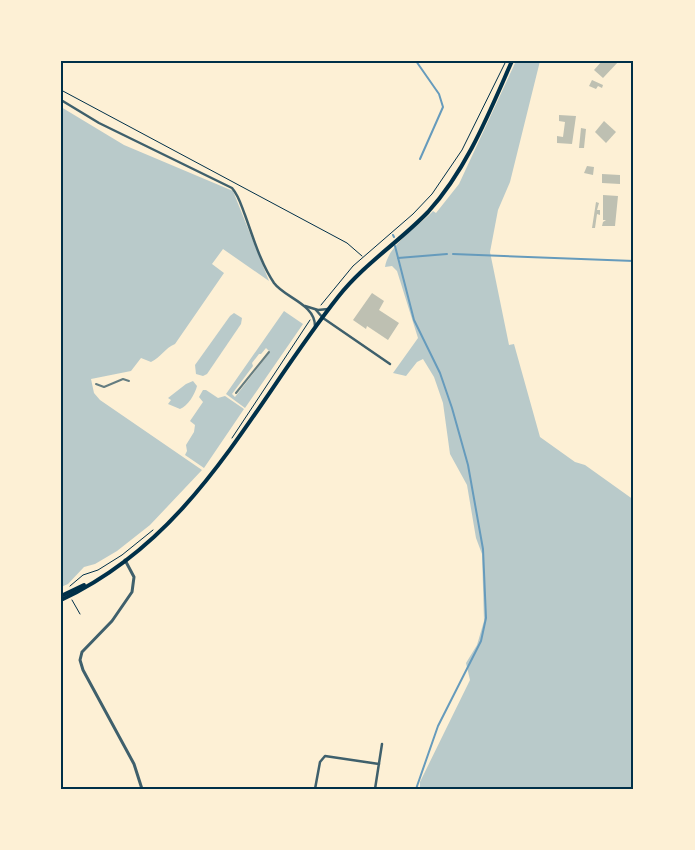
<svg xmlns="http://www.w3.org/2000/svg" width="695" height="850" viewBox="0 0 695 850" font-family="'PT Sans',sans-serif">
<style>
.green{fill:#b9caca;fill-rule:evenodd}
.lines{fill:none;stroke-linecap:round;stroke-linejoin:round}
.stream{stroke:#669bbc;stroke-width:2}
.building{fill:#bec0b2}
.path{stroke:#003049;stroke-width:1}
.minor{stroke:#3f606c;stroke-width:2.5}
.tertiary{stroke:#3f606c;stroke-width:3}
.primary{stroke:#003049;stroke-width:4}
.rail{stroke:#657d81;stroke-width:2}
.neatline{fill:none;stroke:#003049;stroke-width:2}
</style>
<rect width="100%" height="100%" fill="#fdf0d5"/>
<g class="green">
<path d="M516,61H540L510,182L498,210L490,252L509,345L514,344L540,437L575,462L585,465L634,500V789H420V782L470,680L466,663L477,645L484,621L482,554L476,538L467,485L450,454L443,403L434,377L423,359L417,362L406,376L393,373L418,338L397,271L392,266L385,267C388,245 418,227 433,211L436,213L459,184Z"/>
<path d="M61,107L124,145L233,191L269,281L223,249L212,264L224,273L175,344C165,348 161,357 151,362L141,358L131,371L91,379L94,393L100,400L202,470L150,525L117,551L95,564L84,567L68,584L61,587Z"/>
<path d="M284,311L303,324L245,408L226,394ZM266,348L270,352L235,397L232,394L253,366L252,363L259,354H261Z"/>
<path d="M234,313L242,318L241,324L207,374L203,376L196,374L195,365L230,316Z"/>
<path d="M193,381L197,386C195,394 188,406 180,409L168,404L171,400L168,398L186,384Z"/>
<path d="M203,390H206L218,398L225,396L244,409L204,468L185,455L187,451L186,445L194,432L195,425L190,421L203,402L199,397Z"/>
</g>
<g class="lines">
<g class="stream">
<path d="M416,61L439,94L443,107L420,159"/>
<path d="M393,235L394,237"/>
<path d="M395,246L414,320L440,373L452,408L468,465L483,549L486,618L481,641L438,726L416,789"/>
<path d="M453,254L634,261"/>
<path d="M398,258L447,254"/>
</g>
</g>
<g class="building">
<path d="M602,61H619L603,78L594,70Z"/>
<path d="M592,80L603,85L602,88L598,86L596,89L589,86Z"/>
<path d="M559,115L576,116L572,144L557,143V136L563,137L565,122L559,121Z"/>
<path d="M604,121L616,132L606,143L595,132Z"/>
<path d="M581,128L586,129L584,148H579Z"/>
<path d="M587,166L594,167L593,175L584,173Z"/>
<path d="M602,174L620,175V184L602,183Z"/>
<path d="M603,195L618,196L615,226H602L603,222L606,220H603Z"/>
<path d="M596,202L599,203L597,210H600V215L597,214L595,228H592Z"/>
<path d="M372,293L384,301L379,310L399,323L388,340L367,326L366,329L353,320Z"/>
</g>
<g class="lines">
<g class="path">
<path d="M61,90L347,243L362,256"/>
<path d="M321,305L353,266L413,214L432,194L462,150L506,61"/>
<path d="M232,438L310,320"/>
<path d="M70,586L83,575L98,570L122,555L153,530"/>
<path d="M72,600L80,614"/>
</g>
<g class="minor">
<path d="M61,100L99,123L232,188C239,196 241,205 245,215C253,237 261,264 274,283C285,298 315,304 315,326"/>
<path d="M305,306L318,310L328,309"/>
<path d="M316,310L323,318L390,364"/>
<path d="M315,789L320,762L325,756L379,764"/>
<path d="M375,789L382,744"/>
</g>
<path class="tertiary" d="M125,560L134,577L132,592L112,621L82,652L80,660L83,670L134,764L142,789"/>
<g class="primary">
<path d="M61,596L84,585"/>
<path d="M61,600C196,537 251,407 338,297C364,264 399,242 428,212C467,169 489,113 512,61"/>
</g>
<g class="rail">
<path d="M96,384L104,387L123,379L129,381"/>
<path d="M236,393L269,352"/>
</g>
</g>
<rect width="695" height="850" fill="none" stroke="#fdf0d5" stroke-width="125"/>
<rect x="62" y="62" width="570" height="726" class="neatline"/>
</svg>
